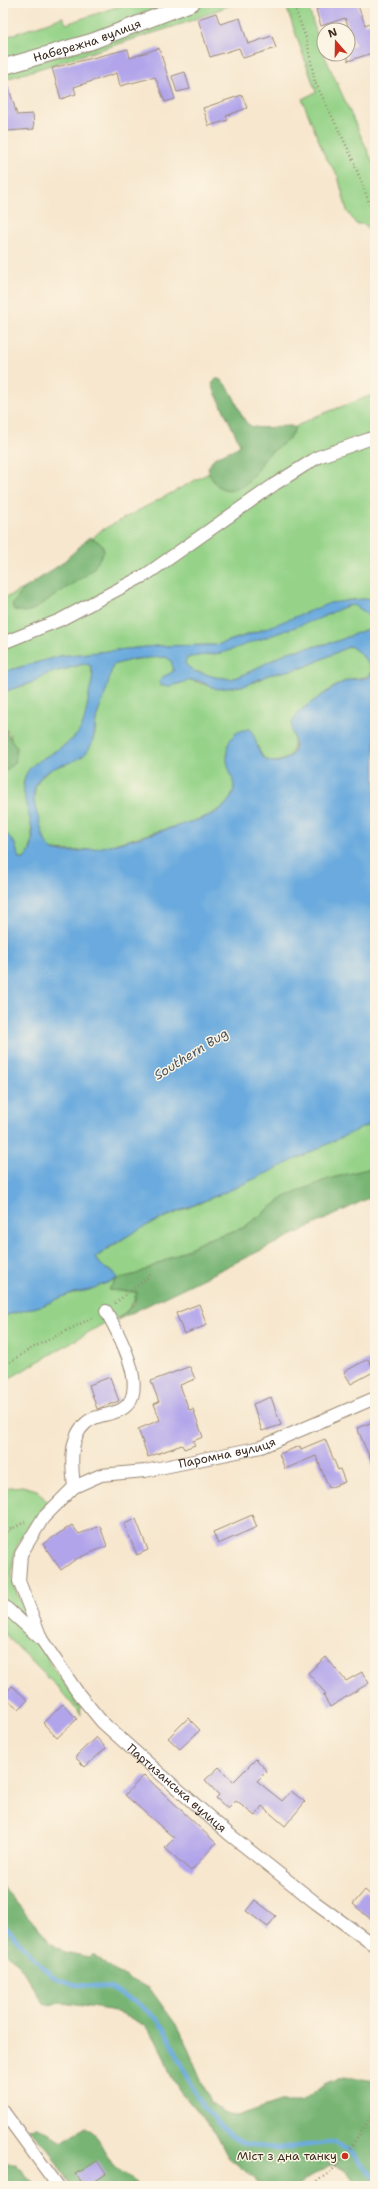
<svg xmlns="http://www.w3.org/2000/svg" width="378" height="2189" viewBox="0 0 378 2189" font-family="'Shantell Sans',sans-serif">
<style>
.green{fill:#96d389;stroke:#687e54}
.forest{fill:#78b575;stroke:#5a704a}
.water{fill:#6baade;stroke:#536a7e;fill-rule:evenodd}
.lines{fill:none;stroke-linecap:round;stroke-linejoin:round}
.stream{stroke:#6baade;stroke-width:4.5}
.building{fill:#b1a4eb}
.minor-casing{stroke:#998876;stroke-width:14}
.tertiary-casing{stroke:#998876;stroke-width:17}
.path{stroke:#998876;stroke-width:2.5;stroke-dasharray:1 3;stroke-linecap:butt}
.minor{stroke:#fff;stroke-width:12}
.tertiary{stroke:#fff;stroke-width:15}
.poi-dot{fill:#c8321e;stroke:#fcf5e5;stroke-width:1.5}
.labels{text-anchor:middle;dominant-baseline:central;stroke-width:3;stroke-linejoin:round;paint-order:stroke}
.street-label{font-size:12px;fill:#3b2a1e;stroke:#fcf5e5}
.poi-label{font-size:12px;fill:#3b2a1e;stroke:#fcf5e5;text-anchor:end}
.water-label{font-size:13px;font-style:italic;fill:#4c5761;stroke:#fcf5e5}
</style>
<rect width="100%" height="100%" fill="#fcf5e5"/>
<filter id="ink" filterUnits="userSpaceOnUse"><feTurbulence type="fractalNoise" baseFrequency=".025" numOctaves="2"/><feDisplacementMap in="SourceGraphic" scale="8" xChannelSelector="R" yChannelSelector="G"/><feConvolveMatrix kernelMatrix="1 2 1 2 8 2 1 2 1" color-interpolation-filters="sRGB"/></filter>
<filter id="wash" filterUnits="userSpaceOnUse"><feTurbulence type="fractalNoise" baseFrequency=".012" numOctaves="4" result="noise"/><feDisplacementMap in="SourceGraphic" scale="16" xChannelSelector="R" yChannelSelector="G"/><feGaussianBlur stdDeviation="0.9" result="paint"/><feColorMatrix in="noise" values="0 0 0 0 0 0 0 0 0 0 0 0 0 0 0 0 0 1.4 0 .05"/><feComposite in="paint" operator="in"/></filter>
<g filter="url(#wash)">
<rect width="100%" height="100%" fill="#f7e7ce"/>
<g class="green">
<path d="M128,3H179L3,62V38L63,17L66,24Z"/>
<path d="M208,3H235L185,23L3,80V72L95,46Z"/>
<path d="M285,3H307L321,48L375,167V258L373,235L364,224H356L347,211L338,176L325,156L302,99L316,92Z"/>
<path d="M375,394V599L348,600L217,645L156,646L60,656L3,672V599L58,572L100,531L314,417Z"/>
<path d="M353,605C363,610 369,614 372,625L370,628L335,642L288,652L241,676L231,679L215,677L194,671L185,664L186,659L190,657C233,651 275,633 316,619C329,615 339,607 353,605Z"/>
<path d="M350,646L361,654L372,669L371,673C365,679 359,677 351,679C339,682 319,697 309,705C305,707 299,711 297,714C288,732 303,753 282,760C277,762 272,763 268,760C262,757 259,752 258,746L227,759C229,766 233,773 234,780C238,804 212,815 194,821L100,848L75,851L53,850L47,846L36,813L34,799L35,788L40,778L56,766L71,762L95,734L96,720L113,665C120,661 159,655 166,657C170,658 172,663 174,666L172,673L163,677L171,686L191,680L206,685L255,682L268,675L305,667Z"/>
<path d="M84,664L90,665L93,678L84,725L78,734L68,743L42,759L23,782C26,804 41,843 24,859H19L15,844L6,833H3V772L15,763L10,734L3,727V692L31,683L47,674Z"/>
<path d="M375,1122V1167L285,1197L243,1228L208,1239L137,1274L117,1279L108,1290L137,1292C132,1306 124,1319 108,1321L3,1382V1316L44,1305L69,1294L89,1290L116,1279L114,1272L104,1268L95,1258L138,1229L235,1188L320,1146Z"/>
<path d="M22,1486L37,1490L47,1502C42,1512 34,1518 28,1527C15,1544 9,1566 14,1587L52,1667L80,1704L81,1715L61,1691L3,1632V1488Z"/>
</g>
<g class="forest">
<path d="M216,379H219C238,391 239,425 254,427C266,429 279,426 291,426L295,428C290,443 277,446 267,456C260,463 257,474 249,481C232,497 213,491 208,468L214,458L238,447L240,444L215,392L212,384Z"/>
<path d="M90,537L102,544L104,552L93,569L86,575L33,610L26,612L14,610L12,605L24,589L61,564Z"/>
<path d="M3,727L17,748L15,763L3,772Z"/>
<path d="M375,1167V1195L117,1320L133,1305L137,1292L108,1290L117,1279L137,1274L208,1239L243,1228L285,1197L328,1179Z"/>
<path d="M3,1887L51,1943L64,1952L89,1957L93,1955L115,1971L148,1988L153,1993L180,2030L211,2103L229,2115L237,2116L281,2101H302L325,2084L344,2076L375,2081V2186H357C351,2175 342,2165 329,2165L296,2186H259L255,2179L228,2157L216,2134L181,2092L172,2078L157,2041L145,2026L123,2014L110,2010L63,2003L46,2005L42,2003L22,1969L3,1950Z"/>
<path d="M86,2127L94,2133L114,2167L140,2186H70L49,2150L28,2129L38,2128L63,2141Z"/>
<path d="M7,2164H16L38,2186H3V2167Z"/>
</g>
<path class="water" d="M371,598L375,599V1122C328,1143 283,1166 237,1187C187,1209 139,1223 95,1258L104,1268L114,1272L117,1279L89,1290L69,1294L44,1305L3,1316V833H6L15,844L19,859H24C49,835 10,795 29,769C34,763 43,758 49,755C82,735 83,732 89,695C90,684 96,676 90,665L84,664L47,674L31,683L3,692V672L60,656L156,646L217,645L254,633L330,603ZM353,605C363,610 369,614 372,625L370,628L335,642L288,652L241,676L231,679L215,677L194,671L185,664L186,659L190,657L222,653L318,619L346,606ZM350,646L361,654L372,669C372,672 371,675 368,677C362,680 355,678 349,680C337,684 328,692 318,698C308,705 295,712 292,724C290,731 295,738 295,745C295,760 272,768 263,757C256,749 257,738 250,729C233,730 226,741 227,758C227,773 240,784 230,799C223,811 207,817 194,821C166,829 78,860 53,850C44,846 42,831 40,823C37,812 31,800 35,788C42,761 77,769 89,749C95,739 94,731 96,720C98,710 103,701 106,691C109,683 110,674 113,665L134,659L166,657L171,661L174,671L163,677L159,682L161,686H171L191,680L199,681L217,689L244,686L268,675L305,667Z"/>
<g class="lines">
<path class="stream" d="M3,1924L42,1967L54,1977L70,1984L110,1988L140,2005L158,2020L168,2036L202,2105L232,2137L243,2143L264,2147L282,2148L335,2142L350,2151L375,2179"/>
</g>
<g id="blocks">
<g class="building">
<path d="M316,3H357L365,25L375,21V52L348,61V47L355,45L345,18L321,26L316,10L318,9Z"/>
<path d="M216,13L220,24L240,18L248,44L272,36L276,48L243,58L239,48L210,57L198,19Z"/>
<path d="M159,48L175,99L165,102L155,77L120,86L117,73L74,87L76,94L61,99L52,68L128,49L130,58Z"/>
<path d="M185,72L190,89L177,92L172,76Z"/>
<path d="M3,78H6L17,115L33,114L34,129L7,131L3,117Z"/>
<path d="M242,95L247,108L226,116L228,120L209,126L203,108Z"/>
<path d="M199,1304L207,1325L184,1334L176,1313Z"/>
<path d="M368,1359L375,1371L351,1384L344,1372Z"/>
<path d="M188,1367H190L195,1379L180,1385L189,1410L193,1409L203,1437L193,1441L195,1445L184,1449L182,1445L148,1457L138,1429L160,1420L154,1404L159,1402L151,1381Z"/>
<path d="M110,1377L119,1401L97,1409L89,1385Z"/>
<path d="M271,1397L281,1425L262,1431L253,1404Z"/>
<path d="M375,1421V1470L357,1428Z"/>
<path d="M325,1439L338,1470L340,1469L345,1482L329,1488L316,1456L285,1469L279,1454L300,1446L301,1449Z"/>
<path d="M252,1515L257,1527L218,1544L213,1532Z"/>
<path d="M136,1519L148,1550L137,1555L124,1524Z"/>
<path d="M72,1525L79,1534L100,1526L107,1546L76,1559L61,1570L43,1544Z"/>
<path d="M326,1657L346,1681L362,1672L369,1683L330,1707L323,1695L326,1694L308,1673Z"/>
<path d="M12,1686L28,1700L19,1709L3,1696Z"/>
<path d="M63,1704L77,1719L57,1738L43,1723Z"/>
<path d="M188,1718L200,1730L180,1749L168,1738Z"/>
<path d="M96,1737L106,1748L85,1767L75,1757Z"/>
<path d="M256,1759L267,1771L257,1781L282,1801L291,1791L305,1802L285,1826L262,1806L255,1816L236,1801L228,1809L216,1798L219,1795L205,1780L219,1767L233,1782Z"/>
<path d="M144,1775L216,1843L191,1871L165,1848L174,1838L125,1795Z"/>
<path d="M365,1890L375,1899V1923L353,1904Z"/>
<path d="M255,1900L276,1916L268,1927L246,1911Z"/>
<path d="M97,2161L106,2174L88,2186H84L76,2174Z"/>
</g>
</g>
</g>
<g filter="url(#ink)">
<use href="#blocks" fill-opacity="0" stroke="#998876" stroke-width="1"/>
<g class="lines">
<g class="minor-casing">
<g id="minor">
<path d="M3,643L60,620L147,574L275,484L318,457L375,437"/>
<path d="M74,1487C72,1468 68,1438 86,1423C97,1413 115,1416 125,1407C149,1387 117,1331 106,1311"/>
<path id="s1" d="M3,1605L42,1640L78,1693L102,1722L132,1749L229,1834L316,1903L375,1946"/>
<path id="s2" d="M41,1638L19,1581L21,1554L43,1518L74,1487L101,1475L145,1471L261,1447L375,1398"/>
<path d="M3,2111L58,2186"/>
</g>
</g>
<g class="tertiary-casing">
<g id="tertiary">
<path id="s3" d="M3,67L93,41L192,3"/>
</g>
</g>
<g class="path">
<path d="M293,3L307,41L315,82L351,155L375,218"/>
<path d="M115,1303L152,1274"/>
<path d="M3,1366L34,1347L94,1317"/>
<path d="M3,1533L25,1522"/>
<path d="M310,2186L330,2172L340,2163L375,2111"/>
</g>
<use href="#minor" class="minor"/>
<use href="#tertiary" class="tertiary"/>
</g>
</g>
<circle class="poi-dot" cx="345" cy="2156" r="4"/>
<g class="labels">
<g class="street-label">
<text stroke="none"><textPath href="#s3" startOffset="88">Набережна вулиця</textPath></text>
<text stroke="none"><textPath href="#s2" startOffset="332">Паромна вулиця</textPath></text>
<text stroke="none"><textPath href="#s1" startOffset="254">Партизанська вулиця</textPath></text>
</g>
<g class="poi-label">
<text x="337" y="2156">Міст з дна танку</text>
</g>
<g class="water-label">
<text transform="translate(191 1054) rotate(-32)">Southern Bug</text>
</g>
</g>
<rect width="378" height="2189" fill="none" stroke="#fcf5e5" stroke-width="16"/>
<g transform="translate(336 42) rotate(340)"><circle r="19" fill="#fcf5e5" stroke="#afa495"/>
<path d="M0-3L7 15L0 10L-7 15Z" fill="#c8321e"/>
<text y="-6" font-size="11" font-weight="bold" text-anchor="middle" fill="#3b2a1e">N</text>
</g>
</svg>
